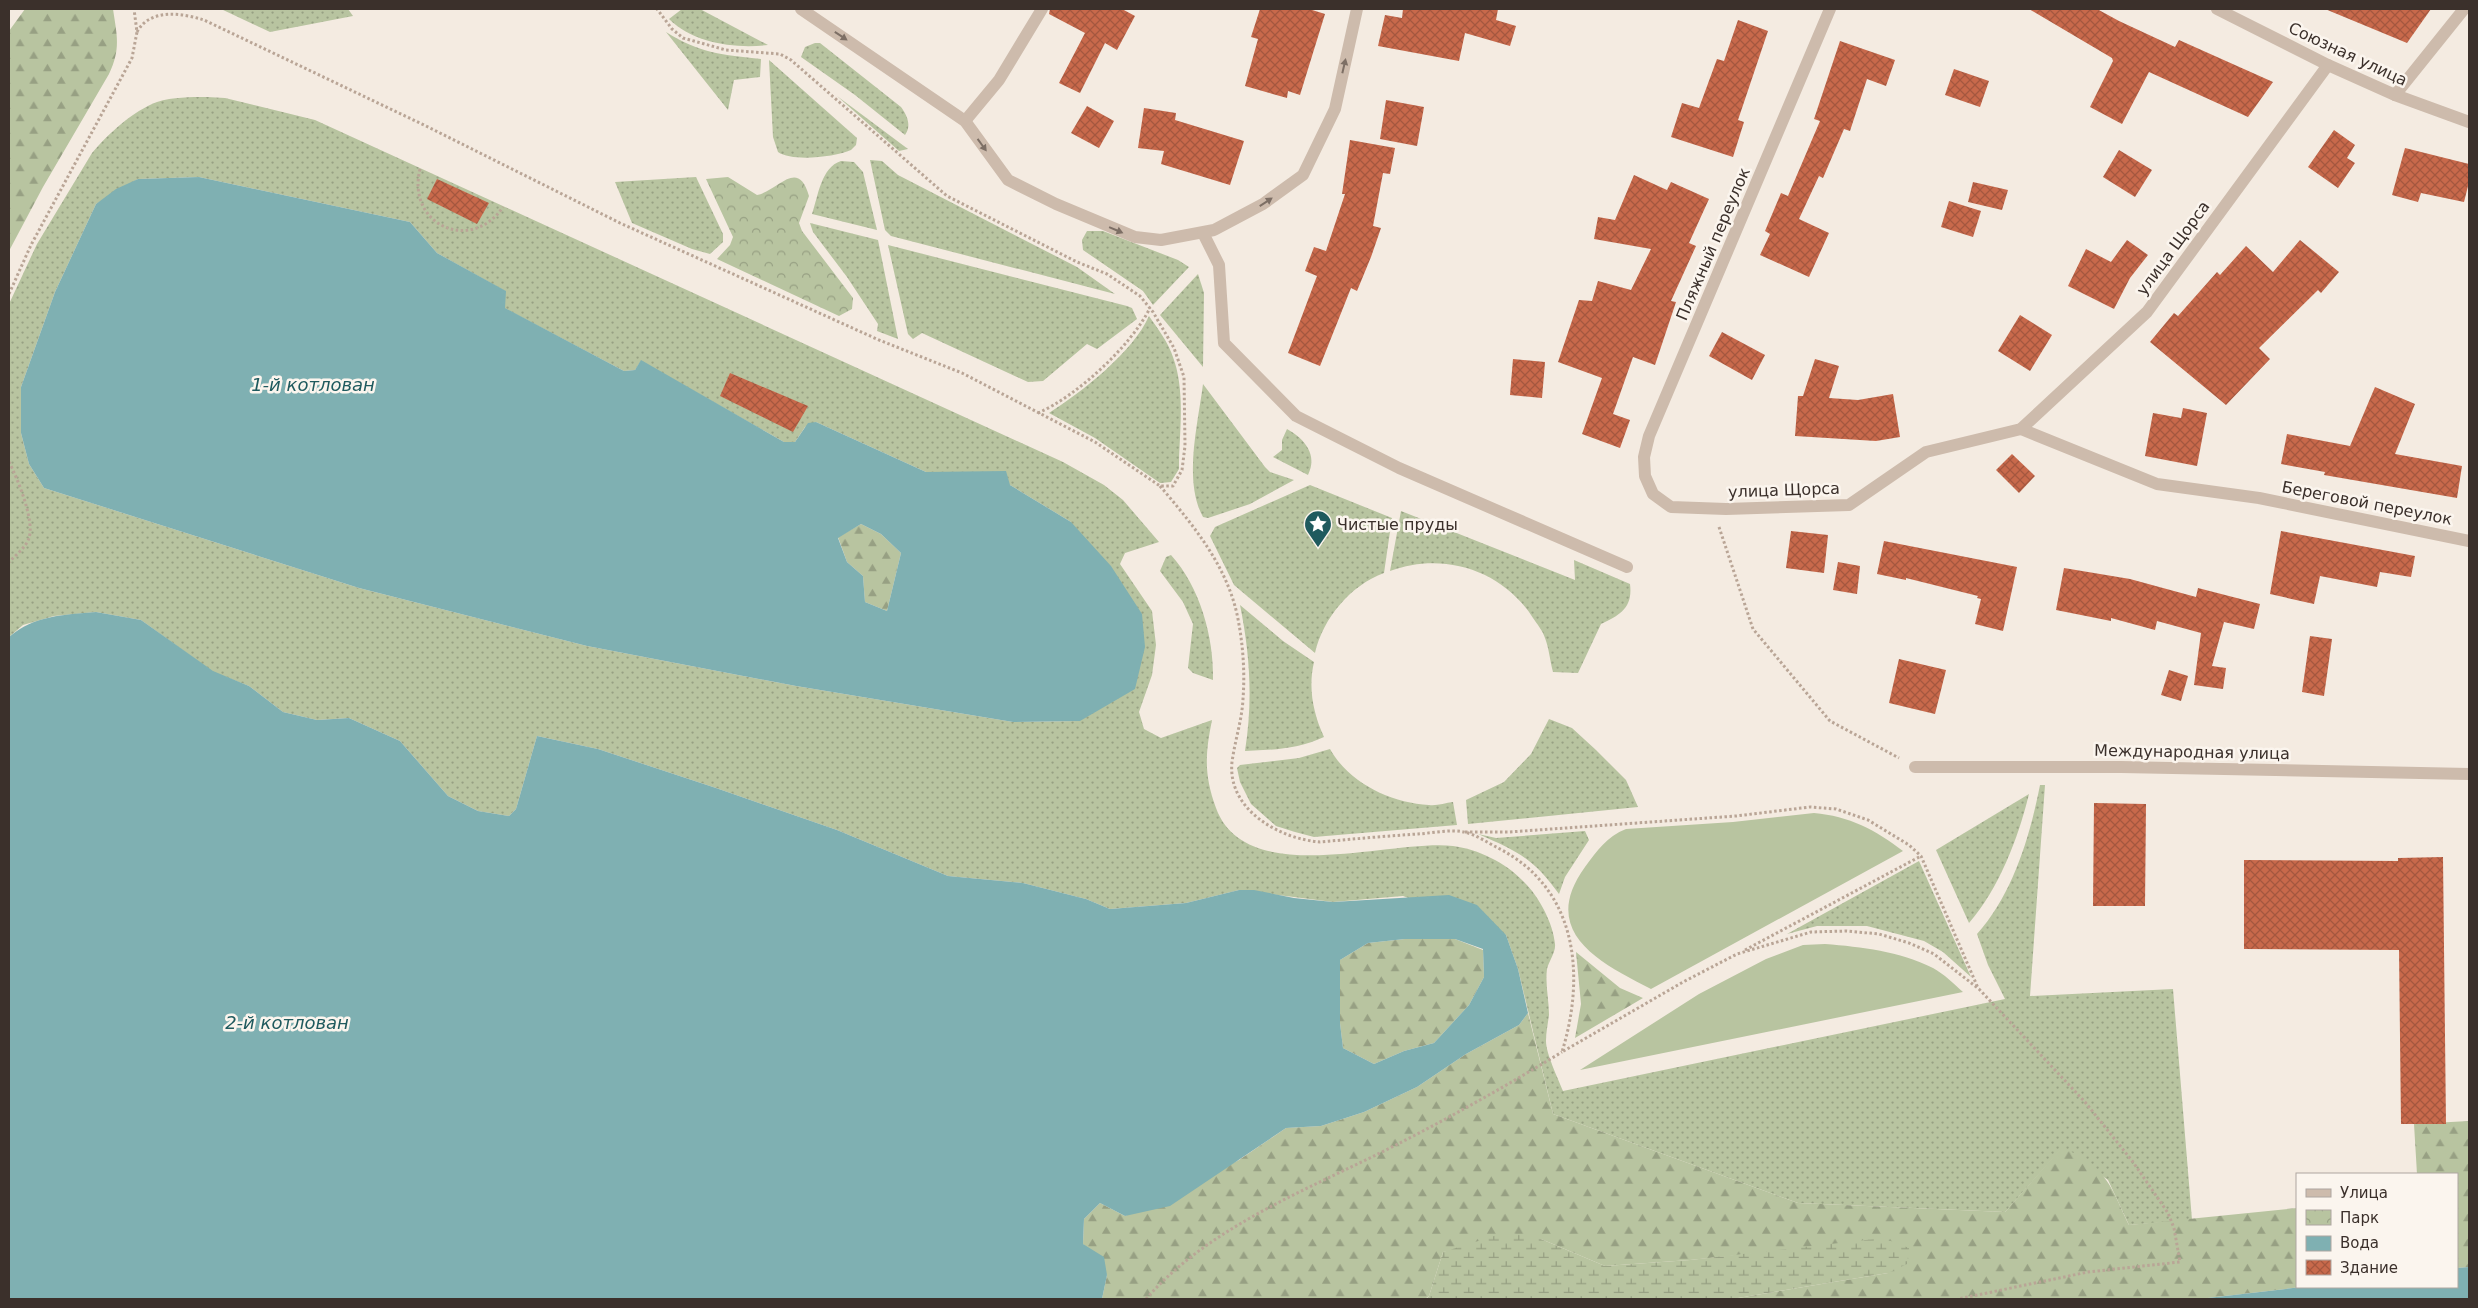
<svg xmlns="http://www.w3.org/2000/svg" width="2478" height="1308" viewBox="0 0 2478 1308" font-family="'DejaVu Sans',sans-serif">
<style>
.grass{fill:url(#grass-dots);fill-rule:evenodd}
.forest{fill:url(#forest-firs)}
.wetland{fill:url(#wetland-marsh)}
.park{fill:url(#park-crowns)}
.pitch{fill:#b8c4a0}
.water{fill:#7fb0b2;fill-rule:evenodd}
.building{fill:url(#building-cross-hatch)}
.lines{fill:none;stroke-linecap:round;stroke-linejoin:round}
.path{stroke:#b9a596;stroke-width:3;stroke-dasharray:2.5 2.5;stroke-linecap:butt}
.minor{stroke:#cdbbac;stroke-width:12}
.oneway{fill:#7d6f65}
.labels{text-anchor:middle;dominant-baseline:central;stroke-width:5;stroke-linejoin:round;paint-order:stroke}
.street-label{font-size:16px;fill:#3b302b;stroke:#fbf5ee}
.poi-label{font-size:16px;fill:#3b302b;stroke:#fbf5ee;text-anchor:start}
.water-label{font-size:18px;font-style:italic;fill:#1f5a5e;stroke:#fbf5ee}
</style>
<defs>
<pattern id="grass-dots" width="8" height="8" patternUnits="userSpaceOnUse" patternTransform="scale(1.25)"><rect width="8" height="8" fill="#b8c4a0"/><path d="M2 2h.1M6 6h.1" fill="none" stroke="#97a083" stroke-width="1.8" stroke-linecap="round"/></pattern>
<pattern id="forest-firs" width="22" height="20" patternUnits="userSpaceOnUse" patternTransform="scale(1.25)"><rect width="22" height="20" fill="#b8c4a0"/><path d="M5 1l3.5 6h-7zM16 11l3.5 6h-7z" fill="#97a083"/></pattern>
<pattern id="wetland-marsh" width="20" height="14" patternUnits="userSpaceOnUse" patternTransform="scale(1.25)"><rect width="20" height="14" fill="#b8c4a0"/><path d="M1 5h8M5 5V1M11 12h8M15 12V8" fill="none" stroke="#97a083"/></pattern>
<pattern id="park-crowns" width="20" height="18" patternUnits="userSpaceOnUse" patternTransform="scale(1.25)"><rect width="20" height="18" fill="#b8c4a0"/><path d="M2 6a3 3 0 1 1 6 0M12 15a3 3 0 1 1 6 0" fill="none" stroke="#97a083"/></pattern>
<pattern id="building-cross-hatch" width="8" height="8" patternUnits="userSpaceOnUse" patternTransform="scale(1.25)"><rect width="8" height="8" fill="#c8694b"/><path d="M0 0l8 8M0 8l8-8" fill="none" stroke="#a4573f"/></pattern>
</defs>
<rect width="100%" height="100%" fill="#f4ebe1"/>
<g class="grass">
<path d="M221,9H348L353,16L270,32Z"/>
<path d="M682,9H700L768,45C735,49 693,43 669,19Z"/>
<path d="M666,32C699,53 723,55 761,59L760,77L734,80L728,110Z"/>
<path d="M815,43H820L901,107C907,115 912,126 905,135L855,95L801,57L805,47Z"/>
<path d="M769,60L857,138L856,145L851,150C835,157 792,162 778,152L773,137Z"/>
<path d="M837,96L908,149L899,151Z"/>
<path d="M207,97L225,98L315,120L1063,462L1104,485L1123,500L1159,542L1125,553L1120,564L1152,611L1156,645L1152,675L1139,712L1144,729L1161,738L1212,720C1205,755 1204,775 1216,808C1246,890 1390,839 1453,846C1478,849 1506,863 1523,881C1539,896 1553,923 1555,944C1556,952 1549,961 1547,969C1545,984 1549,1000 1549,1015C1548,1023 1546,1032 1546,1041C1546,1054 1558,1078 1563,1091L2005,999L1988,965L1977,934C2013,894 2030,836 2040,785H2045L2030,996L2173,989L2192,1220L2129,1225L2108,1180L2062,1148L2005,1212L1798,1203L1553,1114L1518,969L1506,935L1403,896L1333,902L1239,890L1186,903L1110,909L1086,899L1023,883L948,876L837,830L716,788L598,749L537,736L516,809L509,816L478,811L448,796L400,741L349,718L317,720L283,712L249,686L213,672L141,620L96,612L54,616L23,625L9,637V304L37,244L92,153C108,134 133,111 157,102C173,97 190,97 207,97ZM199,177L410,222L437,253L505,291L504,308L624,371L635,370L641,361L784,442H795L805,427L816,422L926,472L1010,485L1071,522L1080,721L1013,722L796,686L587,646L359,588L44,488L29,464L21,433V387L55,292L96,204L138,179Z"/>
<path d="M870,160L882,161L898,175L1077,267L1115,294L891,236L885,230Z"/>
<path d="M841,161L854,162L863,172L877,230L812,214C818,197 821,167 841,161Z"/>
<path d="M696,177L723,234V242L710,254L692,249L632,223L615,182Z"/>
<path d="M810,223L878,240L898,339L877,331L878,324L847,277L813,232Z"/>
<path d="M1087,231H1103L1178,260L1189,267L1153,305L1143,291L1083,250L1082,240Z"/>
<path d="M888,245L1127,306L1132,308L1137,319L1097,349L1087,344L1043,381L1028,382L922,333L913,339L908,334Z"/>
<path d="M1198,274L1204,293L1203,367L1160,315Z"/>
<path d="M1149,316C1158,329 1168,342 1173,357C1185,390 1180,428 1179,462V469L1171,482L1160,483L1095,438L1049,413C1082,392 1133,352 1149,316Z"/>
<path d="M1203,384L1265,467L1270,472L1294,480L1250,504L1208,518L1203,517C1183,481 1198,424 1203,384Z"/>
<path d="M1287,429C1305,439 1318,455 1308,475L1273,457L1282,450V440Z"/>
<path d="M1310,485L1392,518L1384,573C1351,585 1323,618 1315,653L1234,585L1210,536L1215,527Z"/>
<path d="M1401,511L1575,580L1574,560L1630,584C1633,608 1620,615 1601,624L1578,673L1553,672C1550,661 1549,648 1545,638C1543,631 1537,624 1533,618C1503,570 1443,551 1390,571Z"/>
<path d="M1171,555C1200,587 1214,637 1213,680L1193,673L1188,668L1193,624L1183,602L1160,571L1166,557Z"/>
<path d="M1240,605L1283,641L1314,662C1308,688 1313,713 1324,737C1299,749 1272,750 1245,751C1253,701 1250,654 1240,605Z"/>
<path d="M1549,719L1572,728L1596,750L1626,780L1638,807L1468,824L1466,800L1504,782L1531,754Z"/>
<path d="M1330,749C1349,783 1391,803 1429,805C1437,806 1445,803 1453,802L1457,825L1314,837L1295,832L1276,826L1251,804L1240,782L1237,768L1240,765L1299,758Z"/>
<path d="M2029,794C2018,839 1999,888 1969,923L1936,850Z"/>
<path d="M1585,831L1589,840L1565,877L1559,894C1533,858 1517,851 1478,834L1496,838Z"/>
<path d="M1919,861L1971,977L1943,952L1924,941L1867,926H1817L1787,934Z"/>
</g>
<g class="forest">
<path d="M25,9H113C117,36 121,49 109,74L43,187L9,251V31Z"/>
<path d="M861,524L881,534L901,553L887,611L865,602L863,576L847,562L838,537Z"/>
<path d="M1405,939H1455L1483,950L1484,977L1469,1005L1434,1043L1404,1051L1374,1064L1343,1048L1340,1023V960L1368,943Z"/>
<path d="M1576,952L1620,988L1643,998L1575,1038L1581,1004Z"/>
<path d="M1528,1013L1553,1114L1798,1203L2005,1212L2062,1147C2107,1169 2109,1182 2129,1225L2297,1208V1287H2302L2199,1299H1732L1888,1273L1779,1251L1690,1260L1605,1266L1541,1239L1443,1252L1429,1296L1425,1299H1102L1107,1275L1083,1244L1084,1219L1100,1203L1125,1216L1239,1160L1286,1128L1321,1126L1364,1112L1417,1087L1466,1054L1519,1025Z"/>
<path d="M2469,1121V1267L2457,1268V1174H2417L2414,1124Z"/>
</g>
<path class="wetland" d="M1507,1232L1541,1239L1605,1266L1690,1260L1883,1238L1909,1248L1907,1264L1888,1273L1732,1299H1426L1429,1296L1443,1252Z"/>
<path class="park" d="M728,177L757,195C778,191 798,157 809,196L799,223L802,231L853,298L852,309L839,316L717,259L730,245L733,237L706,179Z"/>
<g class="pitch">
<path d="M1814,813C1849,816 1876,830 1903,851L1651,989C1600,963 1538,932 1585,867C1597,851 1607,836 1626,829L1733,822Z"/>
<path d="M1825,944C1862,947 1899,951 1933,968C1944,974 1954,984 1963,992L1580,1070L1699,994L1766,959L1803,945Z"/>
</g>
<g class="water">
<path d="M199,177L410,222L437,253L506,291L505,308L624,371L635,370L641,360L784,442H795L808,423L816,422L926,472L1006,471L1010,485L1071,522L1111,566L1142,614L1145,647L1135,689L1080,721L1013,722L796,686L587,646L359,588L44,488L29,464L21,433V387L55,292L96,204L116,189L138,179ZM861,524L881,534L901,553L887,611L865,602L863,576L847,562L838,538Z"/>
<path d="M96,612L141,620L213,671L249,686L283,712L317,720L349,718L400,741L448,796L478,811L509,816L516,809L537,736L598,749L716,788L837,830L948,876L1023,883L1086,899L1110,909L1186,903L1239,890H1254L1294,898L1333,902L1449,895L1477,905L1506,935L1518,969L1528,1013L1519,1025L1466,1054L1417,1087L1364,1112L1321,1126L1286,1128L1170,1206L1125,1216L1100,1203L1084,1219L1083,1244L1104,1257L1107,1275L1102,1299H9V637C35,615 63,615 96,612ZM1405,939H1455L1483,949L1484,977L1469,1005L1434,1043L1404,1051L1374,1064L1343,1048L1340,1023V960L1368,943Z"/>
<path d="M2469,1267V1299H2199L2302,1287H2457V1268Z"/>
</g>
<g class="building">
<path d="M1050,9H1122L1135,16L1117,50L1105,43L1080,93L1059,83L1085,33L1049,14Z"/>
<path d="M1260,9H1309L1325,14L1300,95L1288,91L1287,98L1245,86L1258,39L1251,37Z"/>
<path d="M1403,9H1498L1496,20L1516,26L1510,46L1465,33L1459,61L1378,46L1385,15L1402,18Z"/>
<path d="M2029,9H2097L2119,21L2175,47L2179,40L2273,82L2248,117L2149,72L2122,124L2090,107L2113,61L2112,58Z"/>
<path d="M2325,9H2431L2407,43Z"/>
<path d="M1738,20L1768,31L1738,120L1744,122L1733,157L1671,137L1682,103L1699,108L1717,59L1724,61Z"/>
<path d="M1840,41L1895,60L1886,86L1867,79L1850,131L1844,129L1823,178L1819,176L1799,219L1829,233L1809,277L1760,255L1770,234L1765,231L1781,193L1788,196L1820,121L1814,119Z"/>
<path d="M1954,69L1989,81L1980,107L1945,95Z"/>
<path d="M1386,100L1424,107L1417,146L1380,139Z"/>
<path d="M1087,106L1114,121L1099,148L1071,133Z"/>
<path d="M1144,108L1176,113L1175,120L1244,141L1230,185L1161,164L1164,151L1138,148Z"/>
<path d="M2334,130L2355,145L2347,158L2355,163L2338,188L2308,167Z"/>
<path d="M1350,140L1395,148L1390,174L1383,173L1373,226L1381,228L1371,257L1357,291L1351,288L1320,366L1288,353L1317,276L1305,271L1314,247L1326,251L1345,194H1342Z"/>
<path d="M2405,148L2469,164V182L2464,202L2421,193L2418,202L2392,195Z"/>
<path d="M2119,150L2152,170L2135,197L2103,177Z"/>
<path d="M1634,175L1667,190L1671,182L1709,199L1689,243L1696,246L1671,301L1676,302L1655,365L1633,357L1613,414L1630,420L1620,448L1582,434L1602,378L1558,362L1579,300L1592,301L1598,281L1631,290L1651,249L1594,239L1598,217L1615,220Z"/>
<path d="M437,179L489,203L477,224L427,199Z"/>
<path d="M1973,182L2008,190L2002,210L1968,202Z"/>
<path d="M1949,201L1981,211L1973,237L1941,227Z"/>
<path d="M2127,240L2148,255L2130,278L2114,309L2068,286L2086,249L2111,262Z"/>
<path d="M2300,240L2339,272L2321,293L2318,290L2259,348L2270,359L2226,405L2150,342L2174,313L2178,316L2217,272L2220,275L2246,246L2273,272Z"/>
<path d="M2020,315L2052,335L2030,371L1998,351Z"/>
<path d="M1722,332L1765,355L1752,380L1709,356Z"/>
<path d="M1513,359L1545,362L1542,398L1510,395Z"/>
<path d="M1815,359L1839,366L1829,398L1858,400L1893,394L1900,437L1876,441L1795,436L1798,396H1803Z"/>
<path d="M730,373L808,406L793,432L720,396Z"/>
<path d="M2375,387L2415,404L2395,454L2462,466L2457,498L2324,475L2325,472L2281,464L2287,434L2350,446Z"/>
<path d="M2183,408L2207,413L2197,466L2145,456L2153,413L2181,418Z"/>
<path d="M2012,454L2035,476L2019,493L1996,470Z"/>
<path d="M1791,531L1828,535L1824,573L1786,568Z"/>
<path d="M2281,531L2415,556L2411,577L2380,572L2377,587L2320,576L2314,604L2270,594Z"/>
<path d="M1884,541L2017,567L2003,631L1975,624L1981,599L1977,598L1978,596L1906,578V580L1877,574Z"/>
<path d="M1838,562L1860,566L1857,594L1833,590Z"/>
<path d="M2064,568L2130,579L2196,597L2198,588L2260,604L2254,629L2224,622L2212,666L2226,668L2223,689L2194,685L2201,633L2157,621L2155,630L2111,618V621L2056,610Z"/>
<path d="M2310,636L2332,639L2324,696L2302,692Z"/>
<path d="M1899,659L1946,670L1935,714L1889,703Z"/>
<path d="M2169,670L2188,676L2181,701L2161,695Z"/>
<path d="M2094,803L2146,804L2145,906H2093Z"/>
<path d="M2443,857L2446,1124H2401L2399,950L2244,949V860L2398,861V858Z"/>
</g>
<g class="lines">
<g class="path">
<path d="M137,32C150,8 182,13 204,20L424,125L620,223L879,340L962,373L1095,442L1160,486H1173L1182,470L1185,446L1184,377L1174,348L1153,312L1140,296L1107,274L1077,262L947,196L791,60L780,54L726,50L683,38L672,29L657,9"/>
<path d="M420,169C406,225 471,254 503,207"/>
<path d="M9,294L31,245L132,58L137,32L134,9"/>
<path d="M1038,413C1077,396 1131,346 1150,308"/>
<path d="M9,462C17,477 35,521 29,538C26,547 16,555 9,562"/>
<path d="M1160,486C1194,526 1228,567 1238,619C1243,645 1245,672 1243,699C1242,720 1235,740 1232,762C1227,810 1280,839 1320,842C1353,839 1386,836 1418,834C1433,833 1450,829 1464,832C1475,834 1488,843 1498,848C1577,888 1586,974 1562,1052L1683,982L1737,954L1811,932L1847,931L1879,934L1909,943L1934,954L1979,989L2085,1102L2133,1162L2168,1213L2174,1228L2180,1262L2088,1272L1958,1299"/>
<path d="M1719,527L1753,629L1830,721L1899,758"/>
<path d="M1465,832H1509L1736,816L1810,807L1836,809L1868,820L1909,845L1921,856L1978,988"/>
<path d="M1745,950L1921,856"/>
<path d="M1146,1299C1206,1230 1299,1193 1380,1153C1442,1122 1503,1088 1562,1052"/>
</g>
<g class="minor">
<path d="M801,9L965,121L1008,180L1056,204L1135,237L1161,240L1214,230L1263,204L1303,175L1335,109L1357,9"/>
<path d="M1830,9L1649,436L1644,457L1645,476L1653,494L1671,507L1726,509L1849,505L1926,452L2021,429L2147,312L2328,65"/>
<path d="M2217,9L2328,65L2395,95L2469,122"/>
<path d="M2395,95L2464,9"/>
<path d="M965,121L999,80L1042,9"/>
<path d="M1203,233L1219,265L1224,343L1296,416L1399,468L1627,567"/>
<path d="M2021,429L2157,484L2259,498L2469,541"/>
<path d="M1915,767H2121L2469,774"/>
</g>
</g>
<defs><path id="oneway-solid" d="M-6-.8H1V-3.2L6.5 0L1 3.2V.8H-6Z" transform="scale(1.25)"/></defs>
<g class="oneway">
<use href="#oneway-solid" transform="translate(841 36) rotate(34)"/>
<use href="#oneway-solid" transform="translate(1344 66) rotate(-77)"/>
<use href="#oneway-solid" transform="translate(982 145) rotate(54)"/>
<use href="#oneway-solid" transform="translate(1266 202) rotate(-33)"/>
<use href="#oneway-solid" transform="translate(1116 230) rotate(23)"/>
</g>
<defs>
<g id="sight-pin" transform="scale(1.4375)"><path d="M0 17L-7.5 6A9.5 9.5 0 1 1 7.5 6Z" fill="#1f5a5e" stroke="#fbf5ee"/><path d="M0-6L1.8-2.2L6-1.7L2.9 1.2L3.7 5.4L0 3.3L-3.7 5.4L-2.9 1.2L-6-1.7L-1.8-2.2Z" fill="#fff"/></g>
</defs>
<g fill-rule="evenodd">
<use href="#sight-pin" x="1318" y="524"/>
</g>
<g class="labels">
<g class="street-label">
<text transform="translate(2348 54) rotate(25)">Союзная улица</text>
<text transform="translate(1713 244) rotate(-67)">Пляжный переулок</text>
<text transform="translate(2173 248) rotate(-54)">улица Щорса</text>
<text transform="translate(1784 490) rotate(-2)">улица Щорса</text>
<text transform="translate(2367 503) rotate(11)">Береговой переулок</text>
<text transform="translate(2192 752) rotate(1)">Международная улица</text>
</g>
<g class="poi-label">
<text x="1337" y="524">Чистые пруды</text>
</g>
<g class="water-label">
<text x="313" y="384">1-й котлован</text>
<text x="287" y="1022">2-й котлован</text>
</g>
</g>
<rect width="2478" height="1308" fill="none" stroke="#3b302b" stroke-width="20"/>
<rect x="2296" y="1173" width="162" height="115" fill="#fbf5ee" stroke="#aea6a0"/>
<rect x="2306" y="1189" width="25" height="8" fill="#cdbbac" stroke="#aea6a0"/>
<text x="2340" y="1198" font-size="15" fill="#3b302b">Улица</text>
<rect x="2306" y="1210" width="25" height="15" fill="url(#park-crowns)" stroke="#aea6a0"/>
<text x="2340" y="1223" font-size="15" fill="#3b302b">Парк</text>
<rect x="2306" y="1236" width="25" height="15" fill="#7fb0b2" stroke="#aea6a0"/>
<text x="2340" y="1248" font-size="15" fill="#3b302b">Вода</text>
<rect x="2306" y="1260" width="25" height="15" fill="url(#building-cross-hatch)" stroke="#aea6a0"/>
<text x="2340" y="1273" font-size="15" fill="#3b302b">Здание</text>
</svg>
